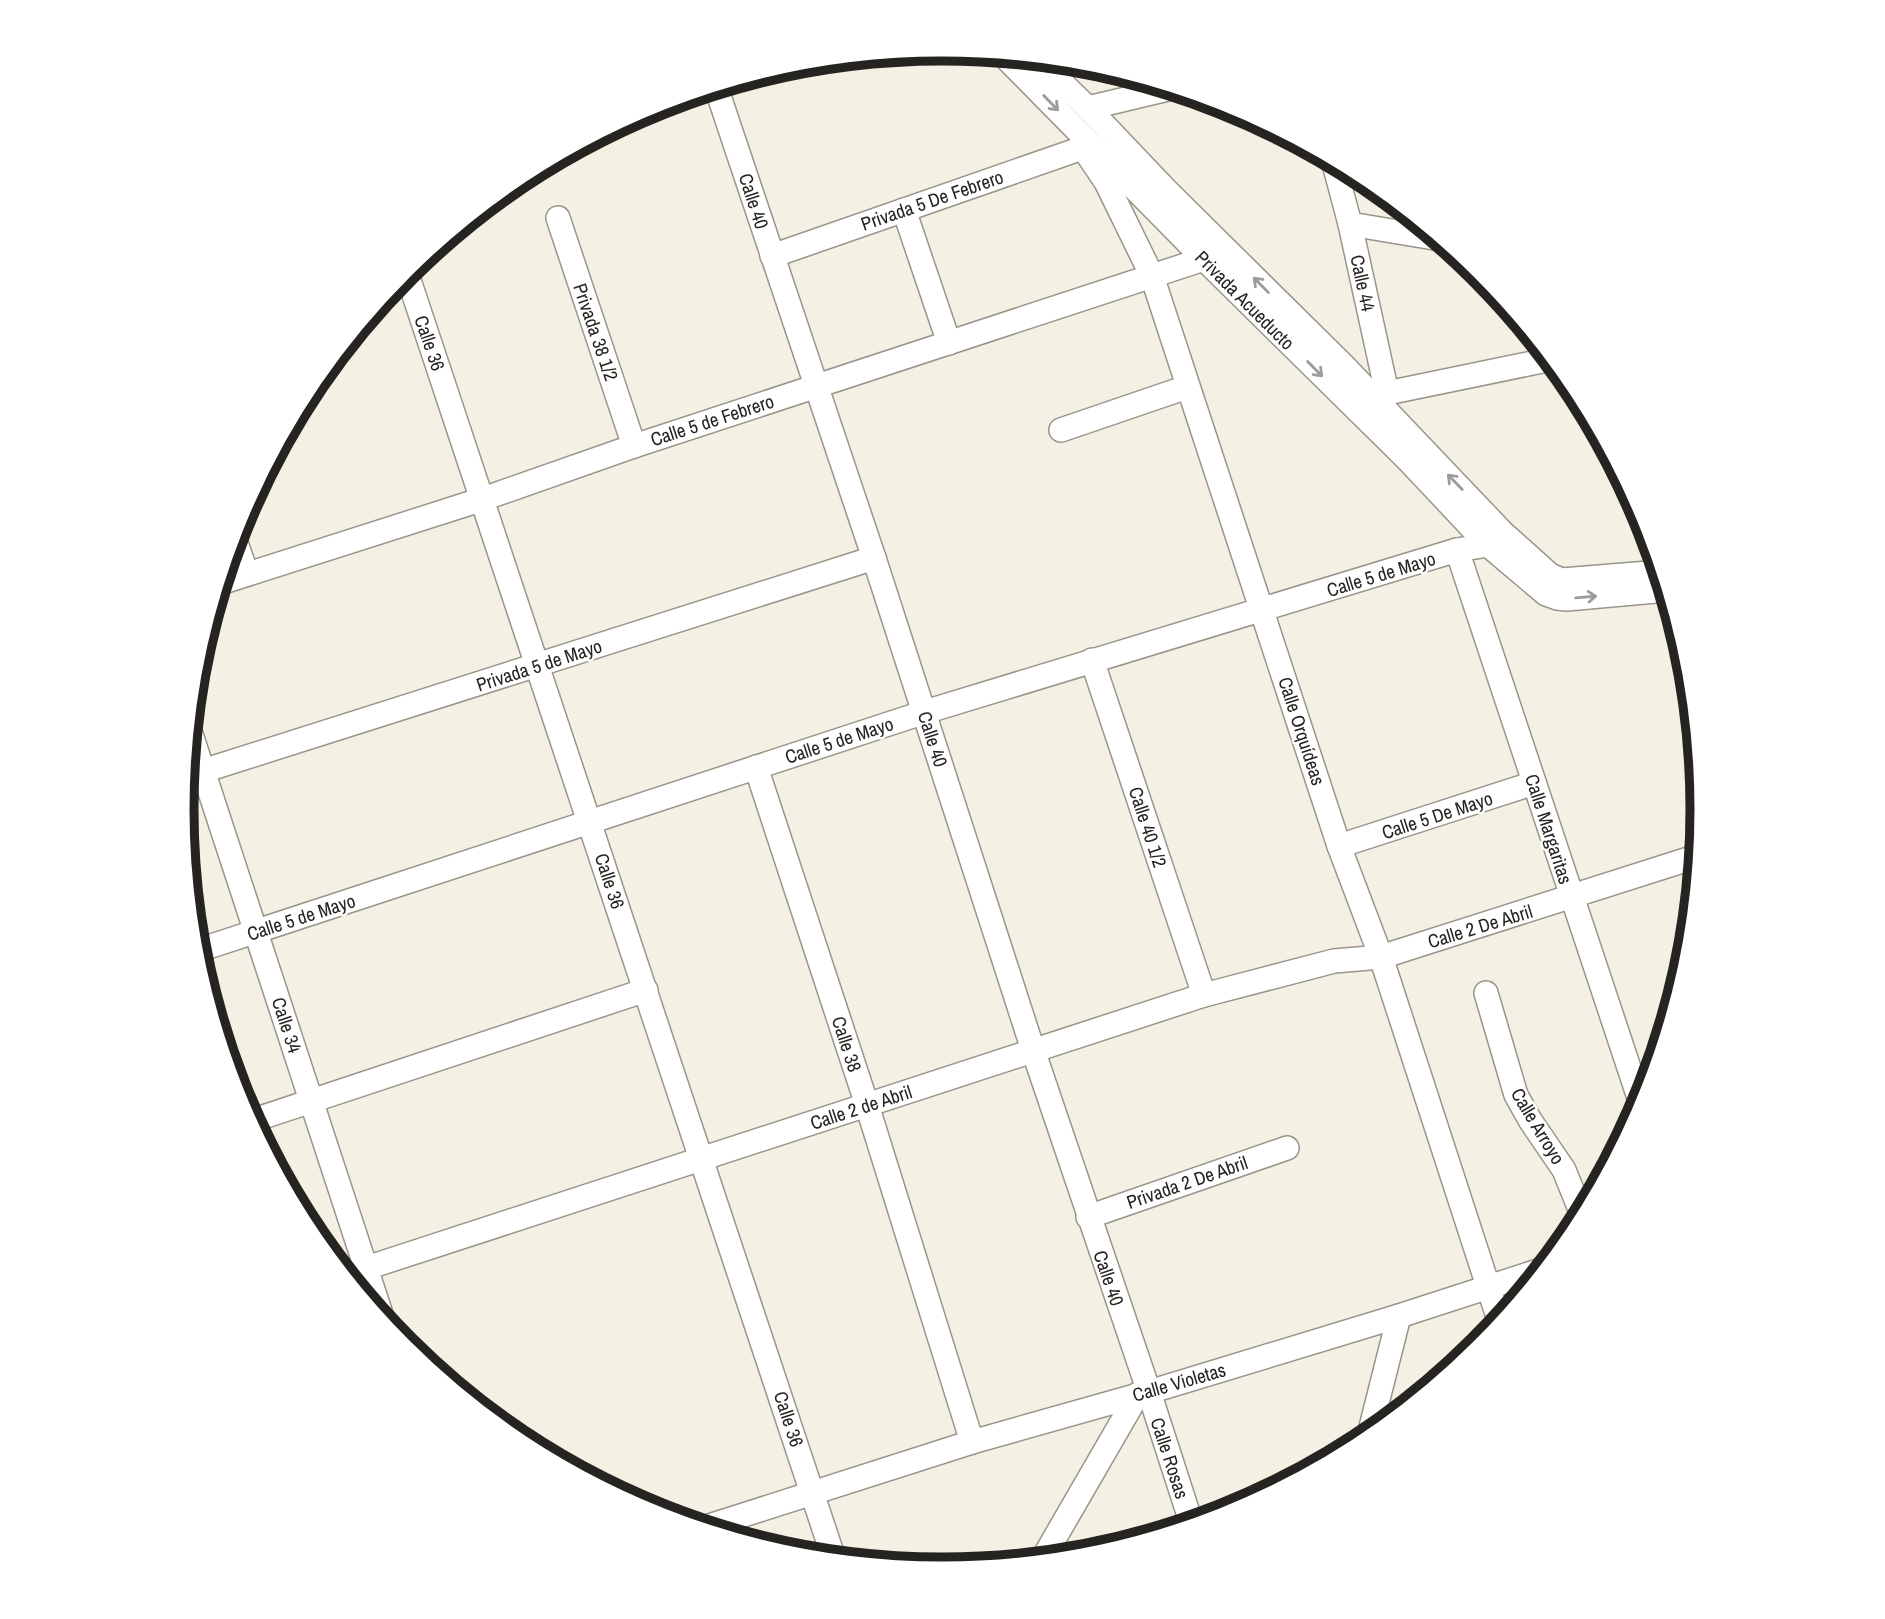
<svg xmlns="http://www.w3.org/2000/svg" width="1885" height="1619" viewBox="0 0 1885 1619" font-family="'Archivo Narrow',sans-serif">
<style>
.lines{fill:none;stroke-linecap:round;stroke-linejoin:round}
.minor-casing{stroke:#99958b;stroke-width:26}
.minor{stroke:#fff;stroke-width:23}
.oneway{stroke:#9d9c9b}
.labels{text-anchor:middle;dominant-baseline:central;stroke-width:5;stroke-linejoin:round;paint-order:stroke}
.street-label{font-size:19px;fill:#262420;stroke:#fff}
.rim{fill:none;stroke:#262420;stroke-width:9}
</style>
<rect width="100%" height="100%" fill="#f4f0e4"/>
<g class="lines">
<g class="minor-casing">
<g id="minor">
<path d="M1003,55L1204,259L1407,459L1488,545L1546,594L1557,598L1567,599L1667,590"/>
<path d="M1036,58L1088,108L1166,190L1344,366L1502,532L1550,575L1562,580L1661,572"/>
<path d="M716,87L874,558L1033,1050L1149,1392L1192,1525"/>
<path d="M1088,108L1172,88"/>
<path d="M1083,148L1106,182L1152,276L1339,846L1381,957L1500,1323"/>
<path d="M1333,160L1350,224L1387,393L1382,406"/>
<path d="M904,210L949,343"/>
<path d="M558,218L634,446"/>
<path d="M1350,224L1440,239"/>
<path d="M772,256L1091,145"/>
<path d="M406,271L834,1559"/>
<path d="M1387,393L1552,359"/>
<path d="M1061,430L1187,387"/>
<path d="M234,537L247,574"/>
<path d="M1457,550L1642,1107"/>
<path d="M220,583L483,499L634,446L1204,259"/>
<path d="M1092,660L1204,995"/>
<path d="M190,731L383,1320"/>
<path d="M756,767L867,1105L972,1442"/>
<path d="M203,771L874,558"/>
<path d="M1339,846L1534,783"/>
<path d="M196,951L925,712L1457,550L1488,545"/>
<path d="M1486,993L1516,1095L1530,1120L1564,1170L1583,1217"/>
<path d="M251,1121L646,990"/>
<path d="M1088,1217L1287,1148"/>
<path d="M345,1275L1204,995L1334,961L1381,957L1698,856"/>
<path d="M1368,1439L1399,1316"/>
<path d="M703,1528L972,1442L1149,1392L1399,1316L1544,1269"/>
<path d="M1042,1560L1138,1394"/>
</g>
</g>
<use href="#minor" class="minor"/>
</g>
<defs><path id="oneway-shaft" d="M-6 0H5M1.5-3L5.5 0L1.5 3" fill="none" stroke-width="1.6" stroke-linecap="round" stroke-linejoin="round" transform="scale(1.75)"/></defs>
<g class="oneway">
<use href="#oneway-shaft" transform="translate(1051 103) rotate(46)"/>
<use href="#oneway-shaft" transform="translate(1261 285) rotate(-135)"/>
<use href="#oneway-shaft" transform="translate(1315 369) rotate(45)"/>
<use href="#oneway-shaft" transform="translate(1455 482) rotate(-134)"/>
<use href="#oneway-shaft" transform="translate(1586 597) rotate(-5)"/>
</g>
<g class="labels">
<g class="street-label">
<text transform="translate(932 200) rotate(-19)">Privada 5 De Febrero</text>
<text transform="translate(754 201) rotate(72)">Calle 40</text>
<text transform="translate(1363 283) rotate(78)">Calle 44</text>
<text transform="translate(1245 300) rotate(45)">Privada Acueducto</text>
<text transform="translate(596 332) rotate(71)">Privada 38 1/2</text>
<text transform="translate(430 343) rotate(71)">Calle 36</text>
<text transform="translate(712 420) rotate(-18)">Calle 5 de Febrero</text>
<text transform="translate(1381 574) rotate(-17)">Calle 5 de Mayo</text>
<text transform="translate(539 665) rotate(-18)">Privada 5 de Mayo</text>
<text transform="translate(1302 731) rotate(72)">Calle Orquídeas</text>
<text transform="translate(933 739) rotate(72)">Calle 40</text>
<text transform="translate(839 740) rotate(-18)">Calle 5 de Mayo</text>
<text transform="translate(1437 815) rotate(-18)">Calle 5 De Mayo</text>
<text transform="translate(1148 827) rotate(72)">Calle 40 1/2</text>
<text transform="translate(1549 829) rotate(72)">Calle Margaritas</text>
<text transform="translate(610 881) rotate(72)">Calle 36</text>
<text transform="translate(301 917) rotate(-18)">Calle 5 de Mayo</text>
<text transform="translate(1480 926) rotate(-17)">Calle 2 De Abril</text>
<text transform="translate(287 1025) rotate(72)">Calle 34</text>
<text transform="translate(847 1044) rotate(72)">Calle 38</text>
<text transform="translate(861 1107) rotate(-18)">Calle 2 de Abril</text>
<text transform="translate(1538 1126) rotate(59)">Calle Arroyo</text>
<text transform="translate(1187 1182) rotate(-19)">Privada 2 De Abril</text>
<text transform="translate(1109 1278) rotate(71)">Calle 40</text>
<text transform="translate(1179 1382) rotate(-16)">Calle Violetas</text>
<text transform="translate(789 1419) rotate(72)">Calle 36</text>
<text transform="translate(1170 1458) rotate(72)">Calle Rosas</text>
</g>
</g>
<path d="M0 0H1885V1619H0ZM194 809a748 748 0 1 1 1496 0a748 748 0 1 1-1496 0Z" fill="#fff" fill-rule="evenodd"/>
<path class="rim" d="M194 809a748 748 0 1 1 1496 0a748 748 0 1 1-1496 0Z"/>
</svg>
